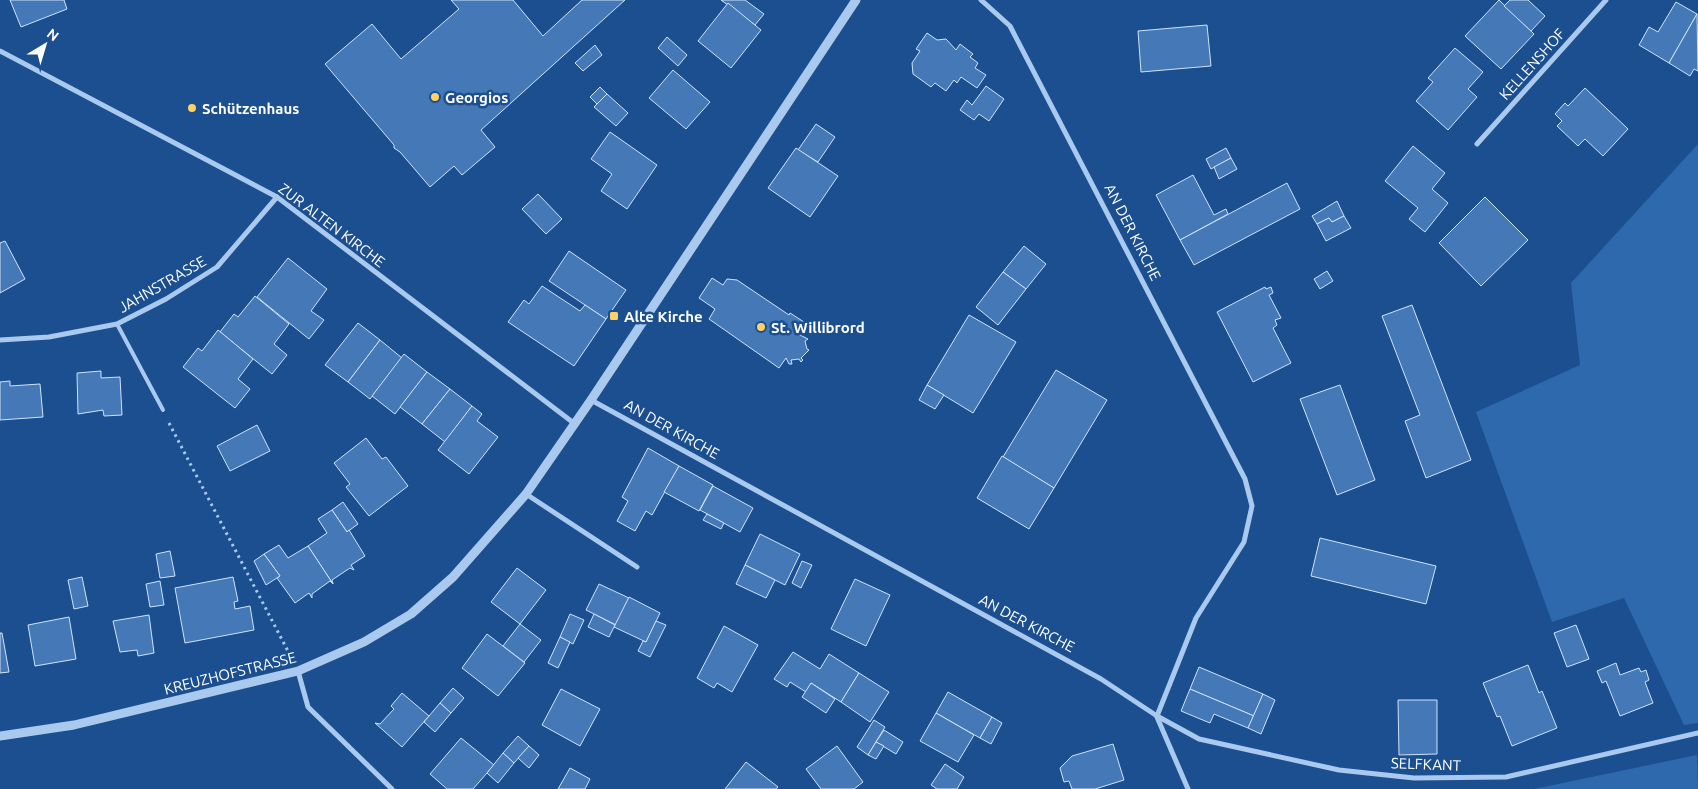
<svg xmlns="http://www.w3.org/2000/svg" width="1698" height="789" viewBox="0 0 1698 789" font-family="Ubuntu,sans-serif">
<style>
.green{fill:#2e69ad}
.building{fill:#4478b7;stroke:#cfe3fa}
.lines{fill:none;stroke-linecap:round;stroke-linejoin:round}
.path{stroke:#a9c9ee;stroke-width:3;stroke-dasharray:2.5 4;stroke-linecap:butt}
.service{stroke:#a9c9ee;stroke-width:4}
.minor{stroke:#a9c9ee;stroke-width:5}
.tertiary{stroke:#a9c9ee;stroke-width:9}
.poi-dot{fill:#ffd166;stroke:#1b4f8f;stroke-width:2}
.labels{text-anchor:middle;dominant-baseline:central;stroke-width:5;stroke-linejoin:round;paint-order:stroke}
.street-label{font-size:15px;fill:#fff;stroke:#1b4f8f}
.poi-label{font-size:15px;font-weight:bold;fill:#fff;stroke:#1b4f8f;text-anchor:start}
</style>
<rect width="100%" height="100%" fill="#1b4f8f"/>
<g class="green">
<path d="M1698,144V723L1684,725L1624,598L1552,622L1476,412L1580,365L1571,283Z"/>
<path d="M1697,755L1698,789H1534Z"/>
</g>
<g class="building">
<path d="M10,0H64L67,9L21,27Z"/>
<path d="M451,0H513L543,36L582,0H625L481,130L495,147L462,175L454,166L430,187L400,152L394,148V145L325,64L372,24L401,59L459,9Z"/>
<path d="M721,0H745L764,14L755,25Z"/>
<path d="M1499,0L1534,34L1501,69L1465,36Z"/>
<path d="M1510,0H1528L1545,16L1531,31L1504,6Z"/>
<path d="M1676,2L1697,14L1669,63L1639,45L1649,27L1658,32Z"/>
<path d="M728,3L761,30L731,68L698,41Z"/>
<path d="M1697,14L1698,71L1694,69L1690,76L1669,63Z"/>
<path d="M1207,25L1211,66L1141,72L1138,31Z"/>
<path d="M927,33L937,40L946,39L956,50L960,44L973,54L970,57L978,63L975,68L986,75L977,88L961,77L957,83L954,80L946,91L935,83L931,87L913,74L912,63L920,51L916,49Z"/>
<path d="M667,37L687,55L678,66L658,48Z"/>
<path d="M595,45L602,55L583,71L575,63Z"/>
<path d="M1455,48L1483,72L1468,89L1477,97L1448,130L1416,101L1433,82L1428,78Z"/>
<path d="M673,70L710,102L686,129L649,98Z"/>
<path d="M986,86L1004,99L989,121L979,114L974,120L960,110L967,100L972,105Z"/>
<path d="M600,87L607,94L597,104L590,97Z"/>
<path d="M1585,88L1628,129L1603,156L1585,139L1578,146L1557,126L1562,121L1555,114L1565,103L1568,106Z"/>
<path d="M607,94L628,113L616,126L594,107Z"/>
<path d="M816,124L835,137L818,162L798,150Z"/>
<path d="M610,132L657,165L627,209L601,191L612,174L591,159Z"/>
<path d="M1413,146L1445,173L1432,189L1448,203L1425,232L1409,219L1418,208L1385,181Z"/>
<path d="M796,148L838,176L810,217L768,188Z"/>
<path d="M1226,148L1231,158L1211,169L1206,159Z"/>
<path d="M1231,158L1237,169L1219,179L1214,167Z"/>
<path d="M1193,175L1214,215L1226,209L1228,214L1180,240L1156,195Z"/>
<path d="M1287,183L1300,209L1194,265L1180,240Z"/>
<path d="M538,194L562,219L546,234L522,209Z"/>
<path d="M1485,197L1528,240L1481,286L1439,243Z"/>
<path d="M1337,201L1344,216L1332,222L1329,218L1317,224L1312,216Z"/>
<path d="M1344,216L1351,228L1326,241L1317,224L1329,218L1332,222Z"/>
<path d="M5,241L25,279L0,293V243Z"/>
<path d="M1024,246L1046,264L1026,289L1003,272Z"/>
<path d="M569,251L626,290L606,319L549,281Z"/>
<path d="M288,258L327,289L311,311L324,320L309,339L257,297Z"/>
<path d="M1327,271L1333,281L1320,289L1314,279Z"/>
<path d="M1003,272L1026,289L998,325L976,307Z"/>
<path d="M712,278L723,285L727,279L737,280L789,315L790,313L804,322L796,333L808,339L805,341L807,349L809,350L801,358L803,360L801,362L799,359L791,360L792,364H789L786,358L779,368L709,319L715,309L699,298Z"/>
<path d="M542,286L580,311L585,305L606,319L574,366L508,322L524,300L529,304Z"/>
<path d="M1265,287L1266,289L1271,287L1273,293L1269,295L1281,318L1275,320L1277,325L1273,328L1291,363L1253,382L1217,312Z"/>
<path d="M255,296L289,324L274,344L287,355L272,374L220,332L234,314L238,317Z"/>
<path d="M1412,305L1471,460L1426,478L1405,421L1420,415L1382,316Z"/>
<path d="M969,315L1016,342L973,413L927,385Z"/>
<path d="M358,323L380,340L348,382L325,365Z"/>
<path d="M218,330L253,359L238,379L250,389L235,408L183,367L198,348L202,351Z"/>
<path d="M380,340L402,358L370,399L348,382Z"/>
<path d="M404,354L427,372L395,414L372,396Z"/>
<path d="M1056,370L1107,400L1054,488L1003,457Z"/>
<path d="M101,371V378L120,377L122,415L104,416L103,410L78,414L77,373Z"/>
<path d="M427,372L450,389L422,424L400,407Z"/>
<path d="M10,381V386L40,384L43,417L0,420V382Z"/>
<path d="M927,385L944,395L935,409L919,400Z"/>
<path d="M1340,385L1375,480L1337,495L1300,399Z"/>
<path d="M450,389L472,406L445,442L422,424Z"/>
<path d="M472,406L482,414L477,421L498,437L469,474L438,450Z"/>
<path d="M257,425L270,451L230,471L217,446Z"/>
<path d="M366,438L382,459L386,457L408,486L369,516L346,487L350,484L334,463Z"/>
<path d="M648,448L679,466L652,515L646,511L635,531L617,521L628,501L622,497Z"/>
<path d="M1002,456L1054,488L1029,529L977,498Z"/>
<path d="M679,466L713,485L699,511L664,492Z"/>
<path d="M713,486L753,508L740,532L700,510Z"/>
<path d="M343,502L358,524L347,532L332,510Z"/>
<path d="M332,510L347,532L349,530L365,556L351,565L354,570L350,568L332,580L333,584L308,546L327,533L318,519Z"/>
<path d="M707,514L724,523L721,529L703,520Z"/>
<path d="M760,534L800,554L785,585L745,565Z"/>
<path d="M1320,538L1436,566L1426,604L1311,576Z"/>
<path d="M279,545L288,558L308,546L333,584L330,581L312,594V598L309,593L295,603L277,578L280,576L264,554Z"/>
<path d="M170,551L175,576L160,578L156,554Z"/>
<path d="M264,554L280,576L266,585L254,561Z"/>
<path d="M802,561L812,565L801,588L792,583Z"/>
<path d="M745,565L775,580L766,598L736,584Z"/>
<path d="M517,568L546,590L520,624L491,602Z"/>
<path d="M82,577L88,606L74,609L68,580Z"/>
<path d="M233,577L238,601L234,602L235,609L250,606L254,630L185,643L175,588Z"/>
<path d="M855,579L890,595L866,646L831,629Z"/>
<path d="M160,581L164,605L150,607L146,584Z"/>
<path d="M599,584L629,598L616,625L586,610Z"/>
<path d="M629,597L660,613L646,642L614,627Z"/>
<path d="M570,614L584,620L573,644L560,637Z"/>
<path d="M594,614L615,625L609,637L588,627Z"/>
<path d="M149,615L154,653L138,656L137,650L120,652L113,621Z"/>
<path d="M69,617L76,659L35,666L28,625Z"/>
<path d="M656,621L666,625L650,657L638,651L643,641L646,642Z"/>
<path d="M520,624L541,640L524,662L503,646Z"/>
<path d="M1576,625L1589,659L1567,667L1554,633Z"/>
<path d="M724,626L758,645L732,692L717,683L714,688L697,678Z"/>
<path d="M0,633H2L9,672L0,673Z"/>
<path d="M487,634L525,663L498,696L462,668Z"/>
<path d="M560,637L570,642L558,668L548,663Z"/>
<path d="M793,652L820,669L829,654L859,673L841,702L811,683L806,692L790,682L787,687L774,679Z"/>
<path d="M1616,663L1620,675L1639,668L1641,672L1646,670L1649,680L1645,682L1653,703L1620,716L1606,681L1602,683L1597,671Z"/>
<path d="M1528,665L1539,693L1542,691L1557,728L1512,746L1500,716L1497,717L1483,683Z"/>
<path d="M1199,667L1263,694L1254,716L1190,689Z"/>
<path d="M859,673L889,692L870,722L841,702Z"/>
<path d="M811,683L835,699L826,713L802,697Z"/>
<path d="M453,688L464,698L451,713L440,703Z"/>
<path d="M561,689L600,709L580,746L542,725Z"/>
<path d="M1190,689L1254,716L1248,728L1214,714L1210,723L1181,711Z"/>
<path d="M948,692L992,717L980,738L936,713Z"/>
<path d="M402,693L429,716L402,747L375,723L380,724L394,709L391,706Z"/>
<path d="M1263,694L1275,700L1261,734L1248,728Z"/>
<path d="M1398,700H1437V754L1399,755Z"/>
<path d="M440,703L451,713L435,732L424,722Z"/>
<path d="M936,713L974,735L958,762L920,741Z"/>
<path d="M992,717L1002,723L991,744L980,738Z"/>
<path d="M874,720L885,727L868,755L857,747Z"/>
<path d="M884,730L903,742L896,754L876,742Z"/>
<path d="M518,736L529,746L514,763L503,753Z"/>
<path d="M461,738L494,765L473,789H447L430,774Z"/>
<path d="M876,742L884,746L876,759L868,755Z"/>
<path d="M1113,744L1124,780L1095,789H1072L1069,781L1064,782L1060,768L1072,756Z"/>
<path d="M529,746L539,755L529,768L518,758Z"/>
<path d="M837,746L863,782L854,789H821L806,769Z"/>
<path d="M503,753L514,763L498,783L487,773Z"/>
<path d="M746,762L778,787L776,789H725Z"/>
<path d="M945,764L964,777L957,789H937L931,785Z"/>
<path d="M570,768L590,779L585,789H558Z"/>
</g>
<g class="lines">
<path class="path" d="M169,423L290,655"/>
<path class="service" d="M117,324L163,410"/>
<g class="minor">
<path d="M981,0L1010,26L1245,479L1252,506L1244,542L1196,618L1157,716"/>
<path d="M0,51L277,197L575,424"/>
<path d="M1477,144L1606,0"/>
<path d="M0,340L49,337L117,324L166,299L217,267L277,197"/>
<path d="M591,400L1101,679L1157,716L1199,739L1339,770L1414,778L1506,777L1698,733"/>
<path d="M526,494L637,567"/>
<path d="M298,671L308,707L392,789"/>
<path d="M1157,717L1188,789"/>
</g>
<path class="tertiary" d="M0,736L74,725L298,671L364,642L411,614L453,577L526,494L591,400L856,0"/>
</g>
<g class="poi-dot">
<circle cx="435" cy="97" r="5"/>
<circle cx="192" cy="108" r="5"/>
<rect x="609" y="311" width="10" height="10" rx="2.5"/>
<circle cx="761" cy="327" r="5"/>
</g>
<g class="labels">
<g class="street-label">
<text transform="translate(1532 64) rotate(-48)">KELLENSHOF</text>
<text transform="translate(332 225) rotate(37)">ZUR ALTEN KIRCHE</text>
<text transform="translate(1133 232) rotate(63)">AN DER KIRCHE</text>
<text transform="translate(162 284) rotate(-30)">JAHNSTRASSE</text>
<text transform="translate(672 429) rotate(29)">AN DER KIRCHE</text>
<text transform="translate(1027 623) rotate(28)">AN DER KIRCHE</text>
<text transform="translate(230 673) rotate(-14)">KREUZHOFSTRASSE</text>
<text transform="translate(1426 764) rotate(2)">SELFKANT</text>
</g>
<g class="poi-label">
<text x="445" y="97">Georgios</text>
<text x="202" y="108">Schützenhaus</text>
<text x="624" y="316">Alte Kirche</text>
<text x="771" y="327">St. Willibrord</text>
</g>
</g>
<g transform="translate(45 45) rotate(38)" stroke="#1b4f8f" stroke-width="4" paint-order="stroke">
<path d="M0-4L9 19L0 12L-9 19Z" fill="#ffffff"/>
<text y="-8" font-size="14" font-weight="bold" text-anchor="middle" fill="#ffffff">N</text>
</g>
</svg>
